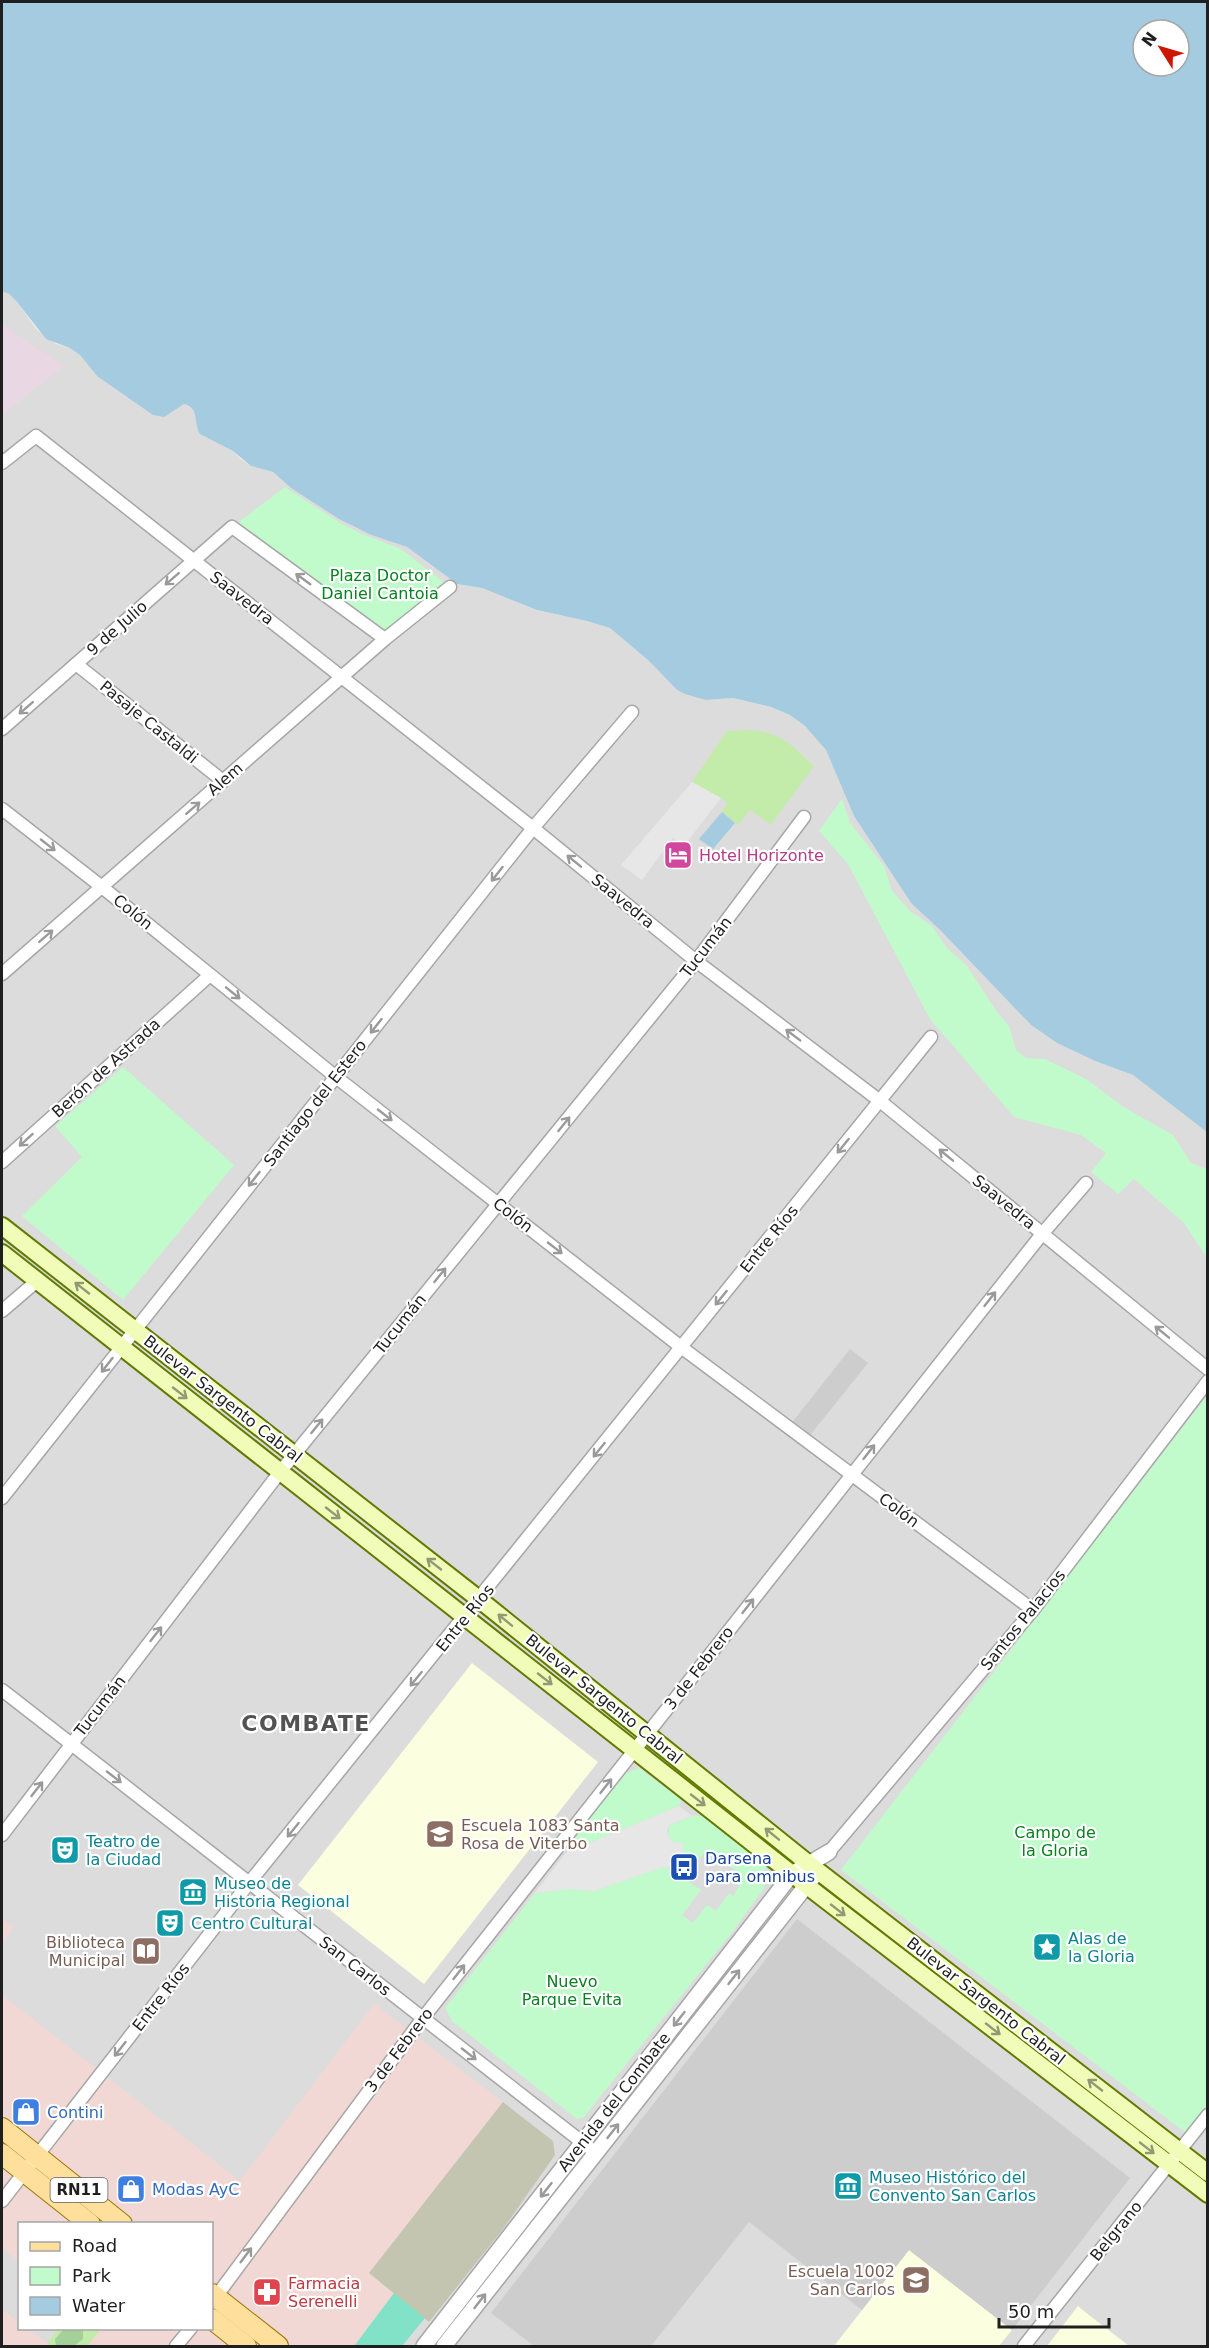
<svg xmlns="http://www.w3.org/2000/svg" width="1209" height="2348" viewBox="0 0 1209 2348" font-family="'DejaVu Sans',sans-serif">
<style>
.residential{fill:#dddcdc;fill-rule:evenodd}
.commercial{fill:#f1d8d4}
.industrial{fill:#ead7e4}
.education{fill:#fcffdf}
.religious{fill:#cdcdcd}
.construction{fill:#c3c5b0}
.grass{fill:#c3ecaa}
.forest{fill:#a3d199}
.park{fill:#c1fbcc}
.pitch{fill:#81e2c7}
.parking{fill:#e7e7e7}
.water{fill:#a4cbdf;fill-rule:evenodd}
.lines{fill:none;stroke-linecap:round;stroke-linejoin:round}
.minor-casing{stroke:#a6a6a6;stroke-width:15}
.tertiary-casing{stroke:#a6a6a6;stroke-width:18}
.secondary-casing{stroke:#607b01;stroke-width:20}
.primary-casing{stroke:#9a7800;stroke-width:22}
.minor{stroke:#fff;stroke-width:12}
.tertiary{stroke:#fff;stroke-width:15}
.secondary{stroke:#f1fcb8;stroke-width:16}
.primary{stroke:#ffdf9c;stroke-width:20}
.oneway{stroke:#9a9a9a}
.oneway2{stroke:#929973}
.labels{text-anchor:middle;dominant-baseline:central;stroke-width:4.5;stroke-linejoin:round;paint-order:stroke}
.shield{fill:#fff;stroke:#626262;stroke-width:1.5}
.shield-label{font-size:15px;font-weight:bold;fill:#1f1f1f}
.park-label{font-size:16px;fill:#088220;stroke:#fff}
.street-label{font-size:16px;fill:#1f1f1f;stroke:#fff}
.hotel-label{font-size:16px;fill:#b23c85;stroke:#fff;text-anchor:start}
.education-label{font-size:16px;fill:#785e54;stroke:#fff;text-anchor:end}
.culture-label{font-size:16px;fill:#0d838f;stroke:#fff;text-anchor:start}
.transit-label{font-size:16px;fill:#164399;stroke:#fff;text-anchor:start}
.shop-label{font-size:16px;fill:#366cbe;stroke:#fff;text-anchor:start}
.health-label{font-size:16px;fill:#be3a42;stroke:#fff;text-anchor:start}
.district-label{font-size:22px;font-weight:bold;letter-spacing:1.5px;fill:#525252;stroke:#fff}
</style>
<rect width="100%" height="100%" fill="#f0eee5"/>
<path class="residential" d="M2,291L9,294L17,302L37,330L56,344L70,348L80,355L97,376L175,409L184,404L189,405L223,446L233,451L242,460L251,466L273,472L291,488L356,528L407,547L457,584L482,588L537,610L587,621L610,628L649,661L677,690L706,700L733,698L771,707L790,715L805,726L826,750L854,816L911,903L940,930L1031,1025L1057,1043L1095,1061L1133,1075L1208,1132L1207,2346H2ZM20,2224H212V2328H20Z"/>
<g class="commercial">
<path d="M2,1919L14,1927L2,1944Z"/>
<path d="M2,1995L240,2181L374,2004L503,2102L369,2273L394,2293L354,2346H87L101,2329L212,2328V2224H20L19,2262L2,2248Z"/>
<path d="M2,2309L19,2323L20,2328L27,2329L52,2346H2Z"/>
</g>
<path class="industrial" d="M2,324L64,366L2,415Z"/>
<g class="education">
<path d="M472,1663L598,1762L424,1984L298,1885Z"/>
<path d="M909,2250L1012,2330L999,2346H834Z"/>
<path d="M1078,2306L1089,2315L1129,2346H1047Z"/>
</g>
<g class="religious">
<path d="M850,1349L868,1363L807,1439L790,1425Z"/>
<path d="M797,1919L1130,2178L1012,2330L909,2250L862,2310L749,2222L651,2346H534L491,2313Z"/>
</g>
<path class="construction" d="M503,2102L553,2141L555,2155L503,2229L429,2322L369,2273Z"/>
<g class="grass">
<path d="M751,730C784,734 791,745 814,766L771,825L750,810L738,825L722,812L727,802L692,782L727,731Z"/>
<path d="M59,2329H101L87,2346H52L47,2343Z"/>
</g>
<path class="forest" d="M64,2329H83V2339L74,2346H56L55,2339Z"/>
<g class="park">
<path d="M285,487L342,524L362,534L401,549L450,587L385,639L232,527Z"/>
<path d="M842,799L850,823L884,866L892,891L910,911L932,926L947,948L967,966L997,1012L1009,1026L1016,1050L1026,1058L1045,1059L1086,1079L1125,1108L1173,1135L1191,1163L1207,1169V1258L1184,1223L1134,1179L1118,1194L1091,1172L1106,1153L1081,1135L1014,1117L930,1019L848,864L819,831Z"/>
<path d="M123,1067L234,1165L123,1300L22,1216L82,1157L55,1126Z"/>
<path d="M1207,1396L1208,2104L1186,2133L841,1870Z"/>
<path d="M639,1768L679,1798L681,1802L679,1806L580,1847H575L572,1841L626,1773Z"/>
<path d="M696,1815L706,1818L766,1866L764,1888L734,1930L583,2118L577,2119L452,2021L445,2008L535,1893L570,1889L594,1891L663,1867L668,1868L701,1890L682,1915L693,1923L707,1905L716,1911L729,1893L733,1896L740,1885L737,1872L708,1848L696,1863L683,1854V1844L673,1842L668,1836L669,1825Z"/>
</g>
<path class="pitch" d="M394,2293L425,2318L402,2346H357L355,2345Z"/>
<g class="parking">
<path d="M692,782L721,798L684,846L673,838L642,880L621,865Z"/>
<path d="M679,1806L692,1816L669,1825L667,1830L668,1836L673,1842L683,1843V1854L675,1864L673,1862L668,1868L663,1867L594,1891L570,1889L535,1893L573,1844L580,1847Z"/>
</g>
<g class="water">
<path d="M2,2H1207V1132L1133,1075L1095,1061L1057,1043L1031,1025L940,930L911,903L854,816L826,750L805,726L790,715L771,707L733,698L706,700L685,694L677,690L649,661L610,628L587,621L537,610L482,588L457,584L407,547L369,534L339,519L291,488L273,472L251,466L233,451L200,434C193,422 200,408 184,404L164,417L153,415L97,376L80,355L70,348L46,339L17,302L9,294L2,291ZM1143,30H1179V66H1143Z"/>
<path d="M722,812L735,823L713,849L699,839Z"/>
</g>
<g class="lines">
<g class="minor-casing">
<g id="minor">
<path d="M2,463L36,436L533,828L696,961L880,1101L1208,1369"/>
<path d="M76,664L223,781"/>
<path d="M2,729L232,527L385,639"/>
<path d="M2,809L102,887L336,1077L681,1347L1033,1610"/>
<path d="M2,974L385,639L450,587"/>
<path d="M2,1162L210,975"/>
<path d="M2,1311L37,1281"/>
<path d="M2,1498L533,828L632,712"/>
<path d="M2,1690L596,2153"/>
<path d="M2,1835L280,1472L696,961L804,817"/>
<path d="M829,1852L1033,1610L1208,1381"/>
<path d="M2,2201L249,1883L931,1037"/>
<path d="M212,2302L423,2018L1042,1234L1086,1183"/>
<path d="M176,2346L191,2328"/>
<path d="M1024,2346L1208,2115"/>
</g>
</g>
<g class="tertiary-casing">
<g id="tertiary">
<path d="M424,2346L792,1874L829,1852"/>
<path d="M444,2346L813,1877"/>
</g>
</g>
<g class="secondary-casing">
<g id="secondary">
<path d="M2,1226L480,1600L809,1864L1208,2173"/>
<path d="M2,1253L806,1885L1208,2194"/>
</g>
</g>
<g class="primary-casing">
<g id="primary">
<path d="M2,2128L122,2224"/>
<path d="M2,2154L90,2224"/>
<path d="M212,2294L278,2346"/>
<path d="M212,2319L246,2346"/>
</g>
</g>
<use href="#minor" class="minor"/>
<use href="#tertiary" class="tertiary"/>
<use href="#secondary" class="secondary"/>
<use href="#primary" class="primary"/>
</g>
<defs><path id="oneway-shaft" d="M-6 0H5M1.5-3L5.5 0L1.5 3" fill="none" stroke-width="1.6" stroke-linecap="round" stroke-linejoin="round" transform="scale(1.5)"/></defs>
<g class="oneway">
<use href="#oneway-shaft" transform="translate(172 579) rotate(139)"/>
<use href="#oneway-shaft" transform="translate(303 579) rotate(-144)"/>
<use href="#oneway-shaft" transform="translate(26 708) rotate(139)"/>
<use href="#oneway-shaft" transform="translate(193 808) rotate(-41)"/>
<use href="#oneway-shaft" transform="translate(48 845) rotate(38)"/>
<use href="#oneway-shaft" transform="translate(574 861) rotate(-141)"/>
<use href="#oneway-shaft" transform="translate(497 874) rotate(128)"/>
<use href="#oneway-shaft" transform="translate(46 936) rotate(-41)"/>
<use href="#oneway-shaft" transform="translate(233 993) rotate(39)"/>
<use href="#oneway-shaft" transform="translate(376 1026) rotate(128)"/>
<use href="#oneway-shaft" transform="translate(793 1035) rotate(-143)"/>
<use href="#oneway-shaft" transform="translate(385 1115) rotate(38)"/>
<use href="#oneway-shaft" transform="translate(564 1124) rotate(-51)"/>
<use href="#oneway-shaft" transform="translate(26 1140) rotate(138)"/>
<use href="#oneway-shaft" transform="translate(843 1146) rotate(129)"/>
<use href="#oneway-shaft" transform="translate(946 1155) rotate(-141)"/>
<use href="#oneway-shaft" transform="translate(254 1179) rotate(128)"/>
<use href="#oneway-shaft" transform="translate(555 1248) rotate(38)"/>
<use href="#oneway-shaft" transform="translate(440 1275) rotate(-51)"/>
<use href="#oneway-shaft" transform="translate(721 1298) rotate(129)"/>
<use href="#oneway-shaft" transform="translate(990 1299) rotate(-52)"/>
<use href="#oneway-shaft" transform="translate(1162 1332) rotate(-141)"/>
<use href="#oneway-shaft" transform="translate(107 1365) rotate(128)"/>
<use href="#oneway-shaft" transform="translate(317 1426) rotate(-51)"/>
<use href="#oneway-shaft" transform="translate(599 1450) rotate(129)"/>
<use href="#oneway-shaft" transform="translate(869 1452) rotate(-52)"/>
<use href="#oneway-shaft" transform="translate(748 1606) rotate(-52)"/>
<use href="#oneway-shaft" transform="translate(156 1634) rotate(-52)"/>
<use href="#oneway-shaft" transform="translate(416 1679) rotate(129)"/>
<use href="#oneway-shaft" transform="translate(114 1777) rotate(38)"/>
<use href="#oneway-shaft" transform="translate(606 1786) rotate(-52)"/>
<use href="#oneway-shaft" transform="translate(37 1789) rotate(-52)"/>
<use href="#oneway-shaft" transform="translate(293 1830) rotate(129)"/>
<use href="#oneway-shaft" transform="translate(459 1972) rotate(-52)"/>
<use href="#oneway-shaft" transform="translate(734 1977) rotate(-52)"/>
<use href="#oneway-shaft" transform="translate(679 2019) rotate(128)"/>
<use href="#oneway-shaft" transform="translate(120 2049) rotate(128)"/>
<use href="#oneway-shaft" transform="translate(469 2054) rotate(38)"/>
<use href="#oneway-shaft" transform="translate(613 2131) rotate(-52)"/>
<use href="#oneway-shaft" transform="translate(546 2190) rotate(128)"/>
<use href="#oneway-shaft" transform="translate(246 2255) rotate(-53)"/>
<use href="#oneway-shaft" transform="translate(480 2301) rotate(-52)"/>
</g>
<g class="oneway2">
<use href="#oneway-shaft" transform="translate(82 1288) rotate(-142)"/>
<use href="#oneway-shaft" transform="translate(180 1393) rotate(38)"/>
<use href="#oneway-shaft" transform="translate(333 1513) rotate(38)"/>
<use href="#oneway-shaft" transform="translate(434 1564) rotate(-142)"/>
<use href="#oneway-shaft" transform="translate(505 1620) rotate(-141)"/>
<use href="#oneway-shaft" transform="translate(545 1679) rotate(38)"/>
<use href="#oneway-shaft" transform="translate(698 1800) rotate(38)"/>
<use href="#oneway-shaft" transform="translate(772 1834) rotate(-141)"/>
<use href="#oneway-shaft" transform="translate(838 1910) rotate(38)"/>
<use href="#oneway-shaft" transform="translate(993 2029) rotate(38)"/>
<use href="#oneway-shaft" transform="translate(1095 2085) rotate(-142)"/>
<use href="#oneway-shaft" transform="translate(1147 2148) rotate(38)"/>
</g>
<defs>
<g id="hotel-square" transform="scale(1.5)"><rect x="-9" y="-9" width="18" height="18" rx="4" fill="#d1479c" stroke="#fff"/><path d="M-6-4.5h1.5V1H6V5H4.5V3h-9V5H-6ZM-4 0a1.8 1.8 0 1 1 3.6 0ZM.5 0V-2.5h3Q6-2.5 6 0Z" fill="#fff"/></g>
<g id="school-square" transform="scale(1.5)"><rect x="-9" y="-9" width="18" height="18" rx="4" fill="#8d6e63" stroke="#fff"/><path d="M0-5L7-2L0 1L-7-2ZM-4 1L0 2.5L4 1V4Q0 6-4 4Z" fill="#fff"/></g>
<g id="theatre-square" transform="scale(1.5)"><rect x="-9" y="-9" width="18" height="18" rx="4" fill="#0f9aa8" stroke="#fff"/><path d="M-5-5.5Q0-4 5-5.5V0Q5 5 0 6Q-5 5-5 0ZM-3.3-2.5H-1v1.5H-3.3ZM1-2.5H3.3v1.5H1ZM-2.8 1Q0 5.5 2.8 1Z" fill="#fff"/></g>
<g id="bus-square" transform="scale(1.5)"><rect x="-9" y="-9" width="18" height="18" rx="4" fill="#1a4fb4" stroke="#fff"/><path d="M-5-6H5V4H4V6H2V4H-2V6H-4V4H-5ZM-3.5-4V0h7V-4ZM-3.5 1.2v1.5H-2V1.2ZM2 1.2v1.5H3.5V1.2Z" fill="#fff"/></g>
<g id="museum-square" transform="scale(1.5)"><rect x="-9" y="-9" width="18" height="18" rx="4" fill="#0f9aa8" stroke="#fff"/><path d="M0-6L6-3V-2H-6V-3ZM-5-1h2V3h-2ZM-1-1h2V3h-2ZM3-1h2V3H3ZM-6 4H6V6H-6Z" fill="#fff"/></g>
<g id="sight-square" transform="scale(1.5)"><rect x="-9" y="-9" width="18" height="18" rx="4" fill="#0f9aa8" stroke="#fff"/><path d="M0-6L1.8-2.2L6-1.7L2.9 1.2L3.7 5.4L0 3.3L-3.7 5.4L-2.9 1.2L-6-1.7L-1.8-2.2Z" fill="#fff"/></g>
<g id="library-square" transform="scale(1.5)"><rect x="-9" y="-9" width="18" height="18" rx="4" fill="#8d6e63" stroke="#fff"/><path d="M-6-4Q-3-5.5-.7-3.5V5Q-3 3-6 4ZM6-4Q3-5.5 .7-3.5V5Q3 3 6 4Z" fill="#fff"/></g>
<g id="shop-square" transform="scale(1.5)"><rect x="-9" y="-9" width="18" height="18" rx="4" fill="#3f7fe0" stroke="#fff"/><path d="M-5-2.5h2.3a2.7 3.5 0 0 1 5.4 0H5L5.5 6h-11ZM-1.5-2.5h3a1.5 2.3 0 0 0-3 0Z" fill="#fff"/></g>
<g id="pharmacy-square" transform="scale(1.5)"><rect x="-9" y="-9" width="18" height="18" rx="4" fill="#e0444e" stroke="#fff"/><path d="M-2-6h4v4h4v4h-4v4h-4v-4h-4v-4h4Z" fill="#fff"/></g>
</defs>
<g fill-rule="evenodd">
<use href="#hotel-square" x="678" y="855"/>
<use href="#school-square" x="440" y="1834"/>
<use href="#theatre-square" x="65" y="1850"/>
<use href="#bus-square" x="684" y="1867"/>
<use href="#museum-square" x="193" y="1892"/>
<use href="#theatre-square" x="170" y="1923"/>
<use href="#sight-square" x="1047" y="1947"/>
<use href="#library-square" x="146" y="1951"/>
<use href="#shop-square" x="26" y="2112"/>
<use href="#museum-square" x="848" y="2186"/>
<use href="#shop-square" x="131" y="2189"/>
<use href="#school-square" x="916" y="2280"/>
<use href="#pharmacy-square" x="267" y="2292"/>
</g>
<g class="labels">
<rect class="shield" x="50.5" y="2178" width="57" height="24" rx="4.5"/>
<g class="shield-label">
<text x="79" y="2190">RN11</text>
</g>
<g class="park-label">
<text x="380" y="575">Plaza Doctor<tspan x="380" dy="18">Daniel Cantoia</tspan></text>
<text x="1055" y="1832">Campo de<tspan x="1055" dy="18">la Gloria</tspan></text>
<text x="572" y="1981">Nuevo<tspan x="572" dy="18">Parque Evita</tspan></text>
</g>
<g class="street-label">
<text transform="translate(242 598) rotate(38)">Saavedra</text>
<text transform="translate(117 628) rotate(-41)">9 de Julio</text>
<text transform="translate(149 722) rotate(39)">Pasaje Castaldi</text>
<text transform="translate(225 779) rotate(-41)">Alem</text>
<text transform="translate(623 901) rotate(39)">Saavedra</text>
<text transform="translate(133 912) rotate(39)">Colón</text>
<text transform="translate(706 947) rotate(-52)">Tucumán</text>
<text transform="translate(106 1068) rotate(-42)">Berón de Astrada</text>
<text transform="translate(315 1103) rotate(-52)">Santiago del Estero</text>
<text transform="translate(1004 1202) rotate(39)">Saavedra</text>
<text transform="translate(513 1215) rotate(38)">Colón</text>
<text transform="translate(769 1239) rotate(-51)">Entre Ríos</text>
<text transform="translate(400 1324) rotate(-51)">Tucumán</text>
<text transform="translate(223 1399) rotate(38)">Bulevar Sargento Cabral</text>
<text transform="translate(899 1510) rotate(37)">Colón</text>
<text transform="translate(465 1618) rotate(-51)">Entre Ríos</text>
<text transform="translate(1023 1620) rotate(-51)">Santos Palacios</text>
<text transform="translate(699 1668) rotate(-52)">3 de Febrero</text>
<text transform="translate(604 1699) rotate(39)">Bulevar Sargento Cabral</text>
<text transform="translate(100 1706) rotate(-52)">Tucumán</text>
<text transform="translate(355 1966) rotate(38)">San Carlos</text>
<text transform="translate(161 1997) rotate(-52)">Entre Ríos</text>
<text transform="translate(986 2001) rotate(38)">Bulevar Sargento Cabral</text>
<text transform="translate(399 2050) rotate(-53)">3 de Febrero</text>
<text transform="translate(614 2102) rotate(-52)">Avenida del Combate</text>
<text transform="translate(1116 2231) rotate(-51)">Belgrano</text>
</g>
<g class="hotel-label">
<text x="699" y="855">Hotel Horizonte</text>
</g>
<g class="education-label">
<text x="461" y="1825" text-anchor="start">Escuela 1083 Santa<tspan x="461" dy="18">Rosa de Viterbo</tspan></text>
<text x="125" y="1942">Biblioteca<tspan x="125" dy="18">Municipal</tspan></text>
<text x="895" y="2271">Escuela 1002<tspan x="895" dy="18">San Carlos</tspan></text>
</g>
<g class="culture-label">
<text x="86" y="1841">Teatro de<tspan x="86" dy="18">la Ciudad</tspan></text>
<text x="214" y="1883">Museo de<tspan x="214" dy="18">Historia Regional</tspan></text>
<text x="191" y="1923">Centro Cultural</text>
<text x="1068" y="1938">Alas de<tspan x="1068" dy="18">la Gloria</tspan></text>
<text x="869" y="2177">Museo Histórico del<tspan x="869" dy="18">Convento San Carlos</tspan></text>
</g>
<g class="transit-label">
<text x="705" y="1858">Darsena<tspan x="705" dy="18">para omnibus</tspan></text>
</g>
<g class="shop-label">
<text x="47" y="2112">Contini</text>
<text x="152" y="2189">Modas AyC</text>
</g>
<g class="health-label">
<text x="288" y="2283">Farmacia<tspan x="288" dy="18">Serenelli</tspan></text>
</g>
<g class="district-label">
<text x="306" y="1723">COMBATE</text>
</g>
</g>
<rect width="1209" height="2348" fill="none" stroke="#1f1f1f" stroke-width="6"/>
<rect x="18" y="2222" width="195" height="108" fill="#ffffff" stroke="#a5a5a5" stroke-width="1.5"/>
<rect x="30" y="2242" width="30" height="9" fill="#ffdf9c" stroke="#a5a5a5" stroke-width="1.5"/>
<text x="72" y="2252" font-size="18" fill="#1f1f1f">Road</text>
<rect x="30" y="2267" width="30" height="18" fill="#c1fbcc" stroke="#a5a5a5" stroke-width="1.5"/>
<text x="72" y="2282" font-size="18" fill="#1f1f1f">Park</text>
<rect x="30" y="2297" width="30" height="18" fill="#a4cbdf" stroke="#a5a5a5" stroke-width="1.5"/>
<text x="72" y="2312" font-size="18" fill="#1f1f1f">Water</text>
<g transform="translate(1161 48) rotate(307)"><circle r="28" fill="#ffffff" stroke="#a5a5a5" stroke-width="1.5"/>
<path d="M0-4.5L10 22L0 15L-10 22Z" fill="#ce1700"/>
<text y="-9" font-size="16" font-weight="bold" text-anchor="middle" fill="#1f1f1f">N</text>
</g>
<path d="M999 2318v9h110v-9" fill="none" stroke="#1f1f1f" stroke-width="3"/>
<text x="1008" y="2318" font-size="18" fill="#1f1f1f" stroke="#ffffff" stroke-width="4.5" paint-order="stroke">50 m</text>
</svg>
